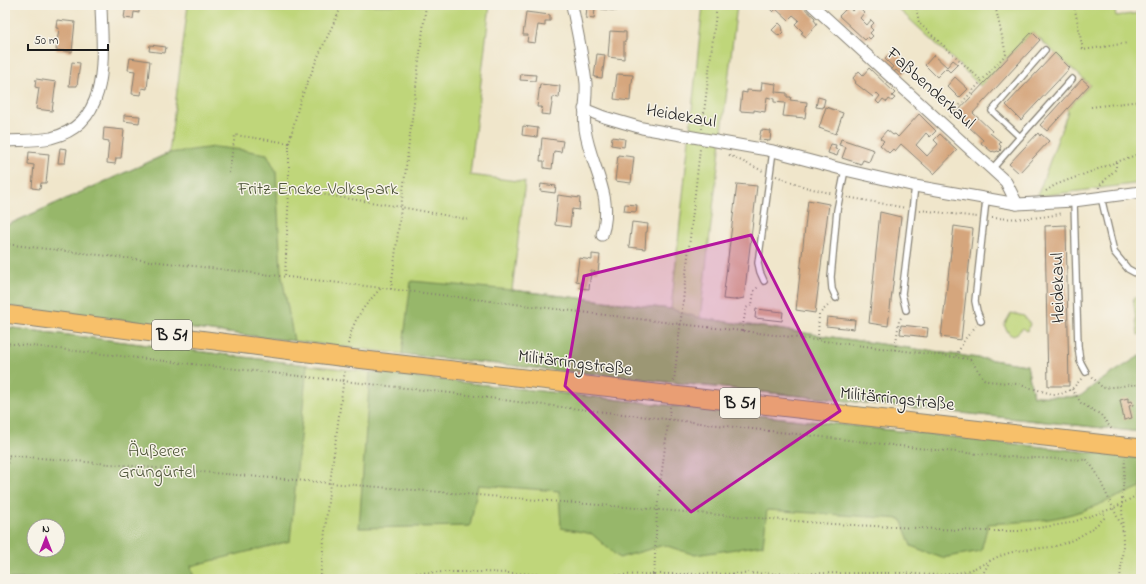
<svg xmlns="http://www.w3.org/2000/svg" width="1146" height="584" viewBox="0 0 1146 584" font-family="'Indie Flower',sans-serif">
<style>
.green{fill:#bfd67a;stroke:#6e794b;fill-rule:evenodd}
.forest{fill:#97b76a;stroke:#5a6a43;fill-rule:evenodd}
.building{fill:#d5a67d}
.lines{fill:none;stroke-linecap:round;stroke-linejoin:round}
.lane-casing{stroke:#868174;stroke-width:8}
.street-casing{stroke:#868174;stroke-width:13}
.primary-casing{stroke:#868174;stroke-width:19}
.path{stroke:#868174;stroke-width:2;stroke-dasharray:1 3;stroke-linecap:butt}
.lane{stroke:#fff;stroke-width:5.5}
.street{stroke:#fff;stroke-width:11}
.primary{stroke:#f7c06b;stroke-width:17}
.marked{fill:#b5179e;fill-opacity:0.2;stroke:#b5179e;stroke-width:3;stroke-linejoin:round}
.labels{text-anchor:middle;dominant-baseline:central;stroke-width:3;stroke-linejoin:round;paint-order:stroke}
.shield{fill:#f7f3e8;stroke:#5e5c59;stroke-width:1}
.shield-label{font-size:17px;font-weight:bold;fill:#1c1c1c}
.street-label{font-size:18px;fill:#1c1c1c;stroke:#f7f3e8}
.park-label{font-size:18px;fill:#4d5438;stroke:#f7f3e8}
</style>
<rect width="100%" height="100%" fill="#f7f3e8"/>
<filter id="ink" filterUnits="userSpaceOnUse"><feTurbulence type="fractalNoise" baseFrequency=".025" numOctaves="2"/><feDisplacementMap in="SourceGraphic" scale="8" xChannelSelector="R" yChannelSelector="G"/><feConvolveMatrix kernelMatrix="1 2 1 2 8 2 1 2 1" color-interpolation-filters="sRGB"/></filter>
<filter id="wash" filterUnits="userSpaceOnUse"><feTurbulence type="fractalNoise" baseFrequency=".012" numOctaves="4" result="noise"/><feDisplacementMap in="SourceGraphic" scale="16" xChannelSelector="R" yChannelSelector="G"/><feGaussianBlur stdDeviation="0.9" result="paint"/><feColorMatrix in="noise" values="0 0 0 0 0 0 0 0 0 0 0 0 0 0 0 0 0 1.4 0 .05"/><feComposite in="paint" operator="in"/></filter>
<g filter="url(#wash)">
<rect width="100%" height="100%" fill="#f0e6cb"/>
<g class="green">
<path d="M188,5H490L470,175L525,182L512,290L671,309L703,5H737L700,318L1027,365L1033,396L1079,397L1141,432L402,354L5,306V226L169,153Z"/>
<path d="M894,5H1114L1116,16L1141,13V183L1040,196L1038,194L1068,111L1067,109L1090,85L1032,32L980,86L956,62Z"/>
<path d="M1141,297V334L1138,335L1133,298Z"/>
<path d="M1011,313L1024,316L1030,324L1027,331L1023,328L1014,336L1009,334L1004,325Z"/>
<path d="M5,327L307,365L1141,458V579H5ZM34,526H58V550H34Z"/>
</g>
<g class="forest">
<path d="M215,147L243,150L267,154L276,171L281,271L294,341L5,306V226L169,153Z"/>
<path d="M411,281L512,290L671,309L700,318L1027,365L1033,396L1079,397L1097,383L1141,355V432L402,354Z"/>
<path d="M5,327L307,365L290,541L191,566L194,579H5ZM34,526H58V550H34Z"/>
<path d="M370,372L1141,458V487C1116,497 1090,510 1064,516C1039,522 1013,522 988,524L981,551L942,558L911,546L901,519L767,510L763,545L695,555L664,545L619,558L592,534L561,528L559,491L478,485L470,526L359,528Z"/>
</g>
<g id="blocks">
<g class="building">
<path d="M126,5H139V13L134,12L133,19L124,18Z"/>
<path d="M602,5H618L617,11L601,9Z"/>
<path d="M771,5H801L815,18L814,20L817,24L806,37L801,33L803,32L795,24L799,20L793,15L788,20L776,9L773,12L770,9Z"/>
<path d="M844,5H849L848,6L852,11L857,6L864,13L860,18L867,25L871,20L874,23L870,27L873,30L870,33L873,36L870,39L868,37L865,40L839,16L847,8Z"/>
<path d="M587,6L595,7L594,19L586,18Z"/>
<path d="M526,12L550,15V21H545V26L538,25L535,43L527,42L528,35H523Z"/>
<path d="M57,20L75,22L72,52L56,50L59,28H56Z"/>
<path d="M779,23L782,26L783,32L779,36L772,30Z"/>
<path d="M610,31L626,32V41H624V59L608,57Z"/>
<path d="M1032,32L1040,40L973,113L992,131L990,133L1001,142L999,144L1001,146L1000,149L1001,150L999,152L998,151L995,152L993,151L992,152L981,143L983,140L955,114Z"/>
<path d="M150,45L166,47L165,53L149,51Z"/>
<path d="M890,53L893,57L896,53L910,66L902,75L896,70L894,72L891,69L893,67L885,59Z"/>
<path d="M1055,53L1070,68L1021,120L1006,105Z"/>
<path d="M597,54L605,55L602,78L594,77Z"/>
<path d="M934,55L947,67L953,60L958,64L950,72L946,68L937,77L925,65Z"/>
<path d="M130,58L150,61L147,89L142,88L141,95L132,94L135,71L128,70Z"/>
<path d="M72,62L80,63L77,86H69Z"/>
<path d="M869,68L895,93L892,96L895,98L892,101L889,99L887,102L883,99L879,104L876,101L880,96L877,93L873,97L855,83L856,82L853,78L859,71L863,75Z"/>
<path d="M521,74L536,75L535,81L520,80Z"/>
<path d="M617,74L633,75L632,83H631L630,101L614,99Z"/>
<path d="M955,77L968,89L959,98L947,86Z"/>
<path d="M36,79L56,82L52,111L36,109L39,88L35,87Z"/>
<path d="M1082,79L1089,85L1047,131L1040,125Z"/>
<path d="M762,82L776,84L775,92L787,93V97H791L790,100L807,102L805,118L783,116L785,103L774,102V99L767,97L765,112L754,110V112L740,111L742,92L747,93V90L761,91Z"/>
<path d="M540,84L560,86L559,98L553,97L550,115L541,114L542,107H537Z"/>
<path d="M818,97L825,99L823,108L816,107Z"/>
<path d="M826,107L843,113L836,134L819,128Z"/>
<path d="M919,114L936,131L930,137L926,133L916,145L927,156L938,144L934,140L940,134L957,150L934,174L901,144L895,151L893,149L889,153L880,145L884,141L880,138L887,130L893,135L895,134L898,137Z"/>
<path d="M124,115L140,116L139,123L124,121Z"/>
<path d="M523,126L538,128L537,137L522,135Z"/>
<path d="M104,128L124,130L121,158H116L115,164L107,163L109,141L103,140Z"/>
<path d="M761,130L771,131L770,141L759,140Z"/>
<path d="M1038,133L1040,136L1041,134L1049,141L1019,173L1009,164Z"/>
<path d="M612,137L625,139L624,147L611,145Z"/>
<path d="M542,138L563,141L561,152L554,151L552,169L544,168V161H540Z"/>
<path d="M841,139L874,150L869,162L863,160L861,164L842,158L846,147L839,145Z"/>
<path d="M831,144L836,145L835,149L839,150L837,156L828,153Z"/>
<path d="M60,148L67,149L65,163H58Z"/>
<path d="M29,152L49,154L46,183H41L40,189L32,188L34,165L28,164Z"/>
<path d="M618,155L634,157L631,183L615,181Z"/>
<path d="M541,184L556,186L555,193L540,191Z"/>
<path d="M737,184L757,186L744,298L734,300L723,299Z"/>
<path d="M558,195L580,198L579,210L572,209L570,227L555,225Z"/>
<path d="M808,200L829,204L815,313L796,310Z"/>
<path d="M625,204L637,205L636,212L624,211Z"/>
<path d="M880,212L901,217L888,326L869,323Z"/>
<path d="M632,222L648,224L647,232H646L645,249L629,247Z"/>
<path d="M1066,225L1069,386H1048L1045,226Z"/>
<path d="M954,226L973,229L961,340L941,337Z"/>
<path d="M592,254L600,255L598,272L591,271L589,289L580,288L581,282L576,281L579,258L592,260Z"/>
<path d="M756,309L783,312L782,321L755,318Z"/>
<path d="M827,317L855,320L854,329L826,326Z"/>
<path d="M901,325L928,328L927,337L900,334Z"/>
<path d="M1128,398V402L1132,401L1133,405L1129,406L1132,418L1124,420L1120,400Z"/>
</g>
</g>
</g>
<g filter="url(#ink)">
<use href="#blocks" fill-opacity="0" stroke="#868174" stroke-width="1"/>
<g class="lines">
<g class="lane-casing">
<g id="lane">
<path d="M1020,137L1072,79"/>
<path d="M992,169L1020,137L992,111L1045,50"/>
<path d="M1101,197L1114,252L1128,269L1141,276"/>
<path d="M1074,201L1078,346L1080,361L1086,372"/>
<path d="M764,281L760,272L758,263L773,151"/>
<path d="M836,298L832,289L831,277L837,210L845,170"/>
<path d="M906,310L902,294L915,186"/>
<path d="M981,321L977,311L975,301L986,200"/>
</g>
</g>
<g class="street-casing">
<g id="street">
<path d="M572,5C577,31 583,57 586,83C587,98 583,114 585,129C590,166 615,196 602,235"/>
<path d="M812,5L1006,182L1017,204"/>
<path d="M584,109L604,117L642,128L773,151L845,170L915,186L1017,204L1074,201L1141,192"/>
<path d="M5,141C20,140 36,141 51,138C113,123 102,53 101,5"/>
</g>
</g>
<g class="primary-casing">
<path id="primary" d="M5,314L339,357L1141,448"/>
</g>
<g class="path">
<path d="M916,5L919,23L982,81"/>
<path d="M1074,5L1083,50L1128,43"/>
<path d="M1091,107L1141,101"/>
<path d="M949,117L1006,54L995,5"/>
<path d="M702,129L717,5"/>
<path d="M289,143L300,101L317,59L342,5"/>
<path d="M729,155L763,171"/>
<path d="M229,173L235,135L289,143V189L285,277"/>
<path d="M776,176L805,187L833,194"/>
<path d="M1099,188V186L1116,169V162"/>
<path d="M289,189L401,207L470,220"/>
<path d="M1046,191L1055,185L1141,153"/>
<path d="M847,197L906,208"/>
<path d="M920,210L977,217"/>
<path d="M992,218C1016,219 1039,219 1063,213"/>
<path d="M5,244L391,289L680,324L742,331L970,359L984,379L988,381L1017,384L1052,394H1061L1072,389L1082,378"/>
<path d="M391,289L426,5"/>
<path d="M742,331L746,308L752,305L754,291L759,286"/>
<path d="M818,339L819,314L831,303"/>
<path d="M5,343L468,395L518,402L935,450L1011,457L1087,460L1096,472L1122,527"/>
<path d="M348,344C353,319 364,306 381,288"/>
<path d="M895,350L899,321L902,316"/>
<path d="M956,356L965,339L976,326"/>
<path d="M1092,377L1103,388L1140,384L1141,390"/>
<path d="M674,381L700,149"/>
<path d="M1072,389L1081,403L1101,415L1113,431"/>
<path d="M5,455L330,483L832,524L981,531H1019L1070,523L1114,508L1141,493"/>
<path d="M5,475L9,455"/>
<path d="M932,575L941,579"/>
<path d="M320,579L330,483L345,370"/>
<path d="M393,579L413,573L444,572H484L586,576L654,574L902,573C925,575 950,577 972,569C984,565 994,557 1006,554C1020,549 1036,549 1051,547C1071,543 1090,532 1104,518V512"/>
<path d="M580,579L586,576"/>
<path d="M654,579L657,510L670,407"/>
<path d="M980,579L990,561"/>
<path d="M1120,579L1123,546L1122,503L1125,459"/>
</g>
<use href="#lane" class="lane"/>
<use href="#street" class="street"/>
<use href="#primary" class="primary"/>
</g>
</g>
<path class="marked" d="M751,235L840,411L691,512L565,386L584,276Z"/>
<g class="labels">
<g class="shield">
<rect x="152" y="320" width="40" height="30" rx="3"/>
<rect x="720" y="388" width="40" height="30" rx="3"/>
</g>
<g class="shield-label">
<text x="172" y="335">B 51</text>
<text x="740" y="403">B 51</text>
</g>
<g class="street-label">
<text transform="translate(930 89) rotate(42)">Faßbenderkaul</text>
<text transform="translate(681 117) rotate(10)">Heidekaul</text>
<text transform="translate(1059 288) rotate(-91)">Heidekaul</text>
<text transform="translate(575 364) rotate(7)">Militärringstraße</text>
<text transform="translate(897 400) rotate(6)">Militärringstraße</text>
</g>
<g class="park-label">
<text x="318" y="190">Fritz-Encke-Volkspark</text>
<text x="157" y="452">Äußerer<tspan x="157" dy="21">Grüngürtel</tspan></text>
</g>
</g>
<rect width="1146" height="584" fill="none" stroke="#f7f3e8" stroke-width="20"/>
<g transform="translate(46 538)"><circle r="19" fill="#f7f3e8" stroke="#9f9d96"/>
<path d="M0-3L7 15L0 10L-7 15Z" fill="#b5179e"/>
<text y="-6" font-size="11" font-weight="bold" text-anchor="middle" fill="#1c1c1c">N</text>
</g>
<path d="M28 44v6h80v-6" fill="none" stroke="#1c1c1c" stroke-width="2"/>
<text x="34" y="44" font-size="12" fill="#1c1c1c" stroke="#f7f3e8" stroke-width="3" paint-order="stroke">50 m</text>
</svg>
